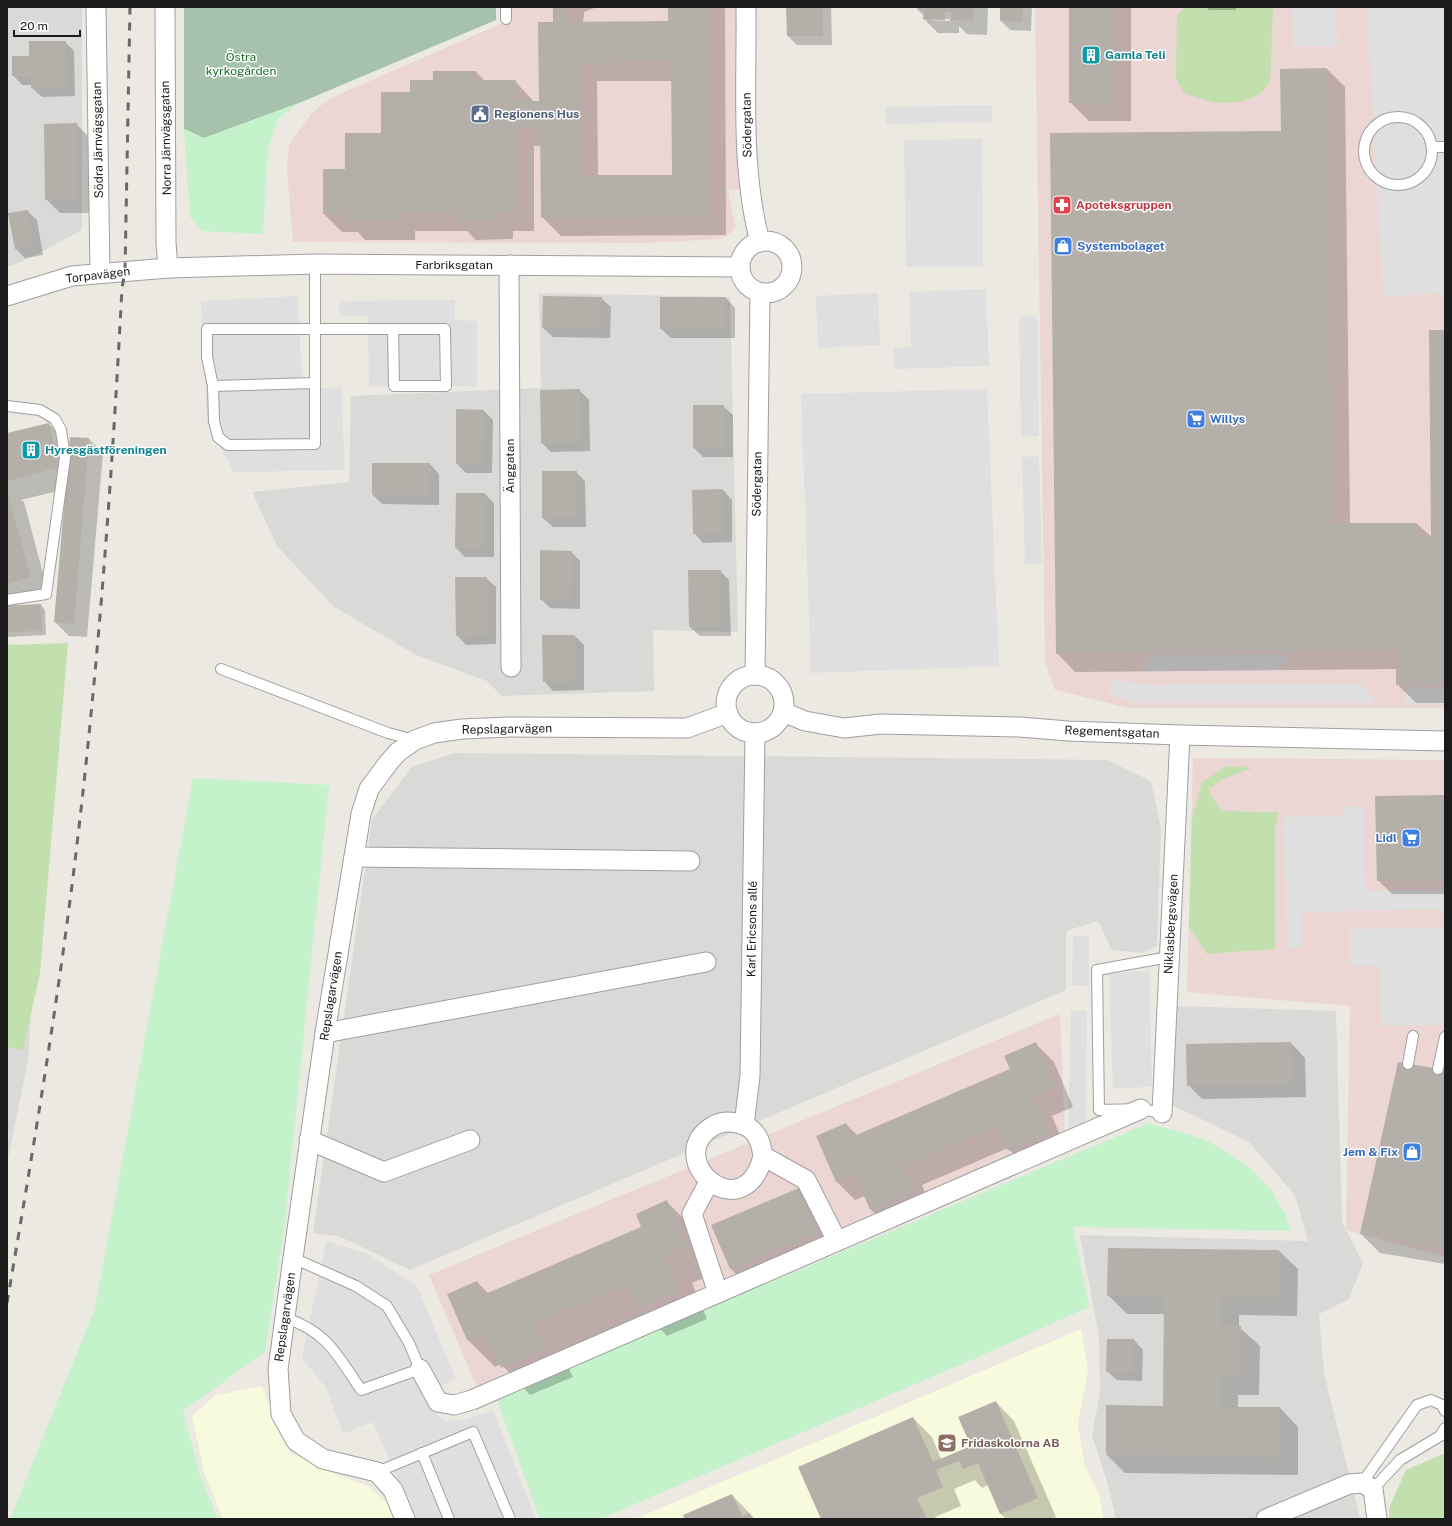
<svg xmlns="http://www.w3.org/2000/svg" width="1452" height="1526" viewBox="0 0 1452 1526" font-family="'Public Sans',sans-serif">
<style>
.residential{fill:#d9d9d8}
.commercial{fill:#ebd6d3}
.education{fill:#f8fadd}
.grass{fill:#c2e0ae}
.cemetery{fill:#a6c2ad}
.park{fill:#c3f2cb}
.parking{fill:#dfdfdf}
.shadow{fill:#0003;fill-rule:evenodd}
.building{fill:#b4afa8;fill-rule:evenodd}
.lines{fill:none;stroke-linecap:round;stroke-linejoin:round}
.service-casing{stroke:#9f9f9f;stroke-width:12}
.minor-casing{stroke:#9f9f9f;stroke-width:21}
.service{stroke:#fff;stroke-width:10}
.minor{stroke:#fff;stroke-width:19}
.rail{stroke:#696969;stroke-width:3;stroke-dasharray:8 8;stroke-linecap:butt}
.labels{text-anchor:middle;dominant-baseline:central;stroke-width:3;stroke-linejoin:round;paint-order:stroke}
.culture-label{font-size:12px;font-weight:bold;fill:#0d838f;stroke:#fff;text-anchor:start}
.park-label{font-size:12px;fill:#186b26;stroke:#fff}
.service-label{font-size:12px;font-weight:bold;fill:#4e5e75;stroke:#fff;text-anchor:start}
.street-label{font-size:12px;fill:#1b1b1b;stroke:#fff}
.health-label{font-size:12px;font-weight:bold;fill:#be3a42;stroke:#fff;text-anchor:start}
.shop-label{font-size:12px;font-weight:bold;fill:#366cbe;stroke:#fff;text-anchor:start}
.education-label{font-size:12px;font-weight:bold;fill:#785e54;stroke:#fff;text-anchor:start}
</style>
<rect width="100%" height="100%" fill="#ece9e2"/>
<g class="residential">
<path d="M7,7H82V230L30,258L7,267Z"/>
<path d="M539,293L730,297L738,632L653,630L654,691L502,696L487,681L416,655L333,606L277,546L252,492L349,482L351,396L541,388Z"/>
<path d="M455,753L1107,760L1151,781L1161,828L1157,946L1142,953L1112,950L1098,921L1066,931V990L410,1270L339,1236L313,1233L372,820L412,767Z"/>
<path d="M7,968L34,972L28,1060L7,1163Z"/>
<path d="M1177,1006L1336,1011L1342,1222L1363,1263L1349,1299L1319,1314L1324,1373L1360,1519H1116L1108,1485L1092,1435L1100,1393L1099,1336L1080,1235L1308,1241L1295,1195L1249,1142L1170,1104Z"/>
</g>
<g class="commercial">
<path d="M507,7H742L746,189L728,190L733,216L735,226L733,231L727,236L719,239L644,243L293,242L287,168L289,145L311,114L325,102L340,94L507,21Z"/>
<path d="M1035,7H1445V708H1128L1055,690L1045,661Z"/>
<path d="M1193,758L1445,760V1257L1346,1230L1350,1006L1187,992Z"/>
<path d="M1060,1014L1065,1139L477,1387L429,1275Z"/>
</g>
<g class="education">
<path d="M1081,1329L1088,1370L1078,1424L1084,1462L1100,1498L1103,1519H635Z"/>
<path d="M262,1386L274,1419L291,1453L327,1471L368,1486L387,1503L394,1519H223L204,1471L192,1416L216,1395Z"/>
</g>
<g class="grass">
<path d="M1186,7H1273L1270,82L1260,94L1240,102L1215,103L1185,94L1176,79L1177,15Z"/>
<path d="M68,643L40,973L23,1050L7,1047V645Z"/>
<path d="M1227,766L1253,768L1225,778L1208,789L1221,811L1278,812L1275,829V949L1207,954L1189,927L1192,819L1202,782Z"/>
<path d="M1445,1453V1519H1389V1508L1406,1470Z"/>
</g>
<path class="cemetery" d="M184,7H496V20L299,103L204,138L184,129Z"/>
<g class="park">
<path d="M299,103L278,119L268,149L263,234L202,231L190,217L184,129L204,138Z"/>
<path d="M193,778L329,785L284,1229L265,1352L183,1411L199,1473L218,1519H10L95,1308Z"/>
<path d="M1149,1123L1206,1140L1247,1165L1272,1191L1285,1214L1291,1231L1073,1227L1089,1307L976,1358L600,1519H540L496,1397Z"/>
</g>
<g class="parking">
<path d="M1292,7H1337L1338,46L1293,47Z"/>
<path d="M1367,7H1445V293L1383,297Z"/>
<path d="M992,105V122L886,124V107Z"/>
<path d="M982,139L983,267H906L904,140Z"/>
<path d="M986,289L989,366L893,369V348L911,347L909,292Z"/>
<path d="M878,293L880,345L818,348L816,296Z"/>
<path d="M298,296L302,389L341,387L345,470L234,472L207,424L201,301Z"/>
<path d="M455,300V320L477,321V386L369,387L368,316H340L339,301Z"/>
<path d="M1037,316L1039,436L1021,437L1019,317Z"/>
<path d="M987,389L999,666L811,673L801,394Z"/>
<path d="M1039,456L1042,564H1025L1022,457Z"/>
<path d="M1282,654L1287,659L1277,671H1145L1142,666L1152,655Z"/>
<path d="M1111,679L1152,686L1182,684H1361L1373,697L1374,703H1134L1109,695Z"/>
<path d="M1406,687L1445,688V704L1405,703Z"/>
<path d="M1363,806L1365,891L1445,889V909L1301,912V947L1287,948L1283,817L1344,816V807Z"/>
<path d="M1445,928V1025L1381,1026L1380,966H1350L1349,929Z"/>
<path d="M1073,936H1089V986L1072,985Z"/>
<path d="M1149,971L1152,1087L1113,1088L1109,972Z"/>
<path d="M1071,1011H1087L1085,1134L1068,1133Z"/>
<path d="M326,1241L368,1254L417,1286L456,1379L424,1392L432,1409L444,1421L466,1420L493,1410L536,1519H415L373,1422L343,1434L326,1388L302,1358Z"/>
</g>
<g class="shadow">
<path d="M554,7H597L584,12L583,23L669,22V7H725L726,235L561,236L542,217V146H534V231H513V239L476,240L467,231H415V240H365L358,232H342L324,214L346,170L382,134L411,93L434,81L476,72L485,81H515L534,102H540L554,23ZM597,81H672L673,176H598Z"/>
<path d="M787,7H831L832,45H797L788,36Z"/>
<path d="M919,7H988L987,35L967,34L959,26V33H938L924,19V16L918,10ZM930,18L950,19V21L932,20Z"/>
<path d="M1001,7H1032L1031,31L1010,30L1001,21Z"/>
<path d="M1070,7H1131V121H1089L1070,102Z"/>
<path d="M1206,7H1236V10H1209Z"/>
<path d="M65,42L74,51L75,96L42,97L32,88V85H22L13,75L30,57Z"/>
<path d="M1327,69L1345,87L1350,524H1417L1432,537L1445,331V703H1416L1397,684V669L1075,672L1057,653L1282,132Z"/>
<path d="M76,124L90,138L92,213H60L46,199Z"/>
<path d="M27,211L37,220L43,255L25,258L16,249Z"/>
<path d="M601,298L611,307L610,338L553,337L543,328Z"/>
<path d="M661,298H726L735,308V338H671L661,329Z"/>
<path d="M579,390L589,400L590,451L551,452L542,443Z"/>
<path d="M694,406H723L733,415V457H703L694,448Z"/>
<path d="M484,411L493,420L492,473H466L457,464Z"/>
<path d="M49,424L67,442L69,450L89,439L103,453L87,637L69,636L55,622L66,489L21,500L24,502L49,596L14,606L41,605L45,610L46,635L7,637V434Z"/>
<path d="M430,464L439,474V505L382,504L373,495Z"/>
<path d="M576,472L585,481L586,527H553L543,518Z"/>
<path d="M723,490L732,500V542L703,543L694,533Z"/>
<path d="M485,494L494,503V557H465L456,548Z"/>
<path d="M571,552L580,561V609L550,608L541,599Z"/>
<path d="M720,571L729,580L731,636H700L690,627Z"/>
<path d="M486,578L496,587V644L466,645L457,635Z"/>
<path d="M575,636L584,645V690L553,691L544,681Z"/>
<path d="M1445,796V894H1392L1378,880Z"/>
<path d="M1035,1043L1054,1062L1073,1107L1052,1116L1067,1152L1028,1169L1008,1148L922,1185L932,1210L890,1228L871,1210L865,1196L855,1200L836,1181L846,1124L857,1135L1011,1069Z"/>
<path d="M1291,1043L1305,1058L1306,1097L1202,1099L1188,1085Z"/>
<path d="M1445,1071V1264L1380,1253L1361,1234Z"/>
<path d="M799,1189L813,1203L831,1246L745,1283L731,1269L713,1226Z"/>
<path d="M667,1202L694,1229L713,1274L692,1283L707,1319L667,1336L647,1315L561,1352L573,1377L530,1395L501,1364L495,1367L467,1339L477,1282L489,1294L643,1228Z"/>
<path d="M1109,1249L1279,1251L1298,1269L1297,1316L1239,1315V1327L1260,1346L1259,1395H1238V1408H1280L1298,1427V1475L1125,1473L1107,1455L1164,1407L1165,1314H1127L1108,1295Z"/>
<path d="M1134,1340L1143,1350L1142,1381L1117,1380L1107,1371Z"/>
<path d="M996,1402L1014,1421L1056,1517L1050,1519H1006L1001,1514L988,1485L982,1488L975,1480L954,1489L961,1506L935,1517L936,1519H822L913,1418L932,1437L941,1459L972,1446Z"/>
<path d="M732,1495L755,1519H686Z"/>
</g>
<g class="building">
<path d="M553,7H565L564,22L668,21V7H707L708,217L541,218L540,128H515L516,212L495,213L494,221H456V212L397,213V221H346L345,214H323V169H345V133H381V92H410V80H433V71H476V80H516V101H539L538,22H553ZM671,62L672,175H580L579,63Z"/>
<path d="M786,7H823V36H787Z"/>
<path d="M918,7H974L973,21L951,20L952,12H945V20L923,19L924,10H917Z"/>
<path d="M1000,7H1023L1022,22L1000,21Z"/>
<rect x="1069" y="7" width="44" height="96"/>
<path d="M29,41H66V88H31V76H12V56H29Z"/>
<path d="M1327,68L1332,523H1417V536H1431L1429,330H1445V684L1396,685V650L1056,654L1050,133L1281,131L1280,69Z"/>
<path d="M77,123L78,199L45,200L44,124Z"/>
<path d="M28,210L34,246L15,249L8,213Z"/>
<path d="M543,296L602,297L601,329L542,328Z"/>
<path d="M660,297H726V330L660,329Z"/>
<path d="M580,389L581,443H541L540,390Z"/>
<rect x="693" y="405" width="31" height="43"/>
<path d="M456,409L484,410L483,464H456Z"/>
<path d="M49,423L60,467L7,481V433Z"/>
<path d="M70,437L89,438L74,624L54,622Z"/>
<path d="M372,463H430V496L372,495Z"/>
<rect x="542" y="471" width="35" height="47"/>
<path d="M723,489V534H693L692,490Z"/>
<path d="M7,491L31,577L7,584Z"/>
<path d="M456,493H485V548H455Z"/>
<path d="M540,550L572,551L571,600H540Z"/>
<path d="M688,570H721L722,627H689Z"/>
<path d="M455,577H487L488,635L456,636Z"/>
<path d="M41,604L42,631L7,632V606Z"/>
<path d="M542,635H575V682H543Z"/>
<path d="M1445,795V880L1377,881L1375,796Z"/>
<path d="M1036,1042L1055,1088L1034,1097L1049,1133L1008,1151L997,1126L904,1166L915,1191L870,1210L855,1174L836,1182L816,1136L846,1123L852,1137L1010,1069L1004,1056Z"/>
<path d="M1291,1042L1292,1084L1187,1086L1186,1044Z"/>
<path d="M1398,1062L1445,1070V1249L1360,1234Z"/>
<path d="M799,1188L818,1232L730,1269L711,1225Z"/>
<path d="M667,1200L687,1246L665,1255L680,1291L639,1309L629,1284L535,1324L546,1350L501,1368L485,1332L467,1340L447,1294L477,1281L483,1295L641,1227L636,1214Z"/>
<path d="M1108,1248L1279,1250V1298L1221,1297L1220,1326H1241V1376H1220V1407H1280L1279,1457L1106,1455V1405L1163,1406L1164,1296H1107Z"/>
<path d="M1107,1339H1134V1372H1106Z"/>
<path d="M996,1401L1038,1498L1000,1514L978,1463L963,1469L959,1461L936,1470L943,1487L917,1498L927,1519H821L798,1467L913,1417L933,1462L971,1446L958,1417Z"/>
<path d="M732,1494L742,1516L750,1513L752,1519H685L683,1515Z"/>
</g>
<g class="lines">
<g class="service-casing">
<g id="service">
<path d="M506,7V19"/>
<circle cx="1398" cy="151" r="34"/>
<path d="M1432,147H1445"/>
<path d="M314,383L213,386L214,421L218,437L228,445L315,444V264"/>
<path d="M213,386L207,357V329H393L394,386H446L445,329H393"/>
<path d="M7,406L40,410L55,419L61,430L65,458L46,594L7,600"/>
<path d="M221,669L388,733L415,740"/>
<path d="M1408,1064L1413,1036"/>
<path d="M1438,1069L1445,1037"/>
<path d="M1162,1113L1141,1109L1099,1110L1097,970L1169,957"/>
<path d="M285,1318C327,1331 338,1356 361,1390L420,1369L409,1343L387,1306L356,1286L293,1258"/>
<path d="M422,1453L449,1519"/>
<path d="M377,1472L473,1432L510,1519"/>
<path d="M1362,1483L1417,1405L1431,1400L1442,1405L1445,1411"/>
<path d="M1373,1489L1400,1460L1440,1436L1445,1428"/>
</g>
</g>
<g class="minor-casing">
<g id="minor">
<path d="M96,7L100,273"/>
<path d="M165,7L166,243L168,268"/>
<path d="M746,7C747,84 740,167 760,242"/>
<circle cx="766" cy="267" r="26"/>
<path d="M509,265L511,667"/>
<path d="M7,296L72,276L168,268L315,264L740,267"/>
<path d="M755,675L760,293"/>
<circle cx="755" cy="704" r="29"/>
<path d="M783,712L805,721L844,728L881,724L1020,727L1068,731L1180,735L1445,741"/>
<path d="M354,857L690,861"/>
<path d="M325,1033L706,962"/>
<path d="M1162,1113L1180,735"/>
<path d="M744,1125L750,1076L755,733"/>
<path d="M309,1140L384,1172L470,1140"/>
<path d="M763,1156C744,1232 660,1159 713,1126C727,1118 751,1123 758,1138C761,1143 762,1150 763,1156L806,1180L837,1241"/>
<path d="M709,1182L692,1214L718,1293"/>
<path d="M420,1369L438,1402L454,1405L472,1400L1141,1109"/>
<path d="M405,1519L393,1490L377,1472L323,1459L296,1441L281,1414L278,1369L293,1258L325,1033L361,814L369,789L389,762L398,752L415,740L434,733L462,729L509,727L687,728L728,713"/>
<path d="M1266,1519L1349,1484L1362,1483L1373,1489L1377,1519"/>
</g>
</g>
<use href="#service" class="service"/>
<use href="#minor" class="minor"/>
<path class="rail" d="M7,1303C32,1156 57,1009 75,861C98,671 112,479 122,288L125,271L130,7"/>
</g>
<defs>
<g id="building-square" transform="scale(1)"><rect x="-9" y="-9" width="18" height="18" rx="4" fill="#0f9aa8" stroke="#fff"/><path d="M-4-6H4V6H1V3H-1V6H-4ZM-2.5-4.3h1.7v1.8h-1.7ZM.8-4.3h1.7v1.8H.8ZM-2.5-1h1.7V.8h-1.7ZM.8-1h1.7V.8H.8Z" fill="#fff"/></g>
<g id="civic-square" transform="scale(1)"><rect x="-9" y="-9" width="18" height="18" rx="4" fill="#5c6f8a" stroke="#fff"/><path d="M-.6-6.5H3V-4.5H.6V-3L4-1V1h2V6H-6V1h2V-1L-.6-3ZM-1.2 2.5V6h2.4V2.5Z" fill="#fff"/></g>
<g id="pharmacy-square" transform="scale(1)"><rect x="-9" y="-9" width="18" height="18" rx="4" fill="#e0444e" stroke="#fff"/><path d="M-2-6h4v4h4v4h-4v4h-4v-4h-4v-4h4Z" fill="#fff"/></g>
<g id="shop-square" transform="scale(1)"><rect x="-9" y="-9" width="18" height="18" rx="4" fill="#3f7fe0" stroke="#fff"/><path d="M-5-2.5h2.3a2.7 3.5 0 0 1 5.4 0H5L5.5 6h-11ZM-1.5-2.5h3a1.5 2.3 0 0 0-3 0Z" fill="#fff"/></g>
<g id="supermarket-square" transform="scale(1)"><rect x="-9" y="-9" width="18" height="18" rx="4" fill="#3f7fe0" stroke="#fff"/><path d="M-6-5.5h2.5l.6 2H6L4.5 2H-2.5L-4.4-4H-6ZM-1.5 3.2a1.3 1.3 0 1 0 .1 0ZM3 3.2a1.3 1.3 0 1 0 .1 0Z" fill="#fff"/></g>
<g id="school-square" transform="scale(1)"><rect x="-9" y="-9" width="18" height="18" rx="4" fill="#8d6e63" stroke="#fff"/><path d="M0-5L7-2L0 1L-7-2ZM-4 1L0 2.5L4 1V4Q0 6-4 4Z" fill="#fff"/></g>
</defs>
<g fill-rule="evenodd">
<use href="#building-square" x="1091" y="55"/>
<use href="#civic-square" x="480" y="114"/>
<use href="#pharmacy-square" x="1062" y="205"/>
<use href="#shop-square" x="1063" y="246"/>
<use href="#supermarket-square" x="1196" y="419"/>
<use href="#building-square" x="31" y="450"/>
<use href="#supermarket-square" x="1411" y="838"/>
<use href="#shop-square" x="1412" y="1152"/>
<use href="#school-square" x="947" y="1443"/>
</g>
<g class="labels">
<g class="culture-label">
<text x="1105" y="55">Gamla Teli</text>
<text x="45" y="450">Hyresgästföreningen</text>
</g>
<g class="park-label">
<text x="241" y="57">Östra<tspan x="241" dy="14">kyrkogården</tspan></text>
</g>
<g class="service-label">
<text x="494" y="114">Regionens Hus</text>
</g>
<g class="street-label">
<text transform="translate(747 125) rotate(-91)">Södergatan</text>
<text transform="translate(166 138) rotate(-91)">Norra Järnvägsgatan</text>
<text transform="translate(98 140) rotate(-91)">Södra Järnvägsgatan</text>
<text x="454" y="265">Farbriksgatan</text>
<text transform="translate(98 275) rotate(-7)">Torpavägen</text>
<text transform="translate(510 466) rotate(-90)">Änggatan</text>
<text transform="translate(757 484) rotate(-89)">Södergatan</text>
<text transform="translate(507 729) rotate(-1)">Repslagarvägen</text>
<text transform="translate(1112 732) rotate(2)">Regementsgatan</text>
<text transform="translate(1171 924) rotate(-87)">Niklasbergsvägen</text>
<text transform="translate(752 929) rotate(-89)">Karl Ericsons allé</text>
<text transform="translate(331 996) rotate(-81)">Repslagarvägen</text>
<text transform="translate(285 1317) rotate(-82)">Repslagarvägen</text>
</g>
<g class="health-label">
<text x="1076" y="205">Apoteksgruppen</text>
</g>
<g class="shop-label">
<text x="1077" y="246">Systembolaget</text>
<text x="1210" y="419">Willys</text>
<text x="1397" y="838" text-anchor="end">Lidl</text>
<text x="1398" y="1152" text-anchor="end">Jem &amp; Fix</text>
</g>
<g class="education-label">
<text x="961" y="1443">Fridaskolorna AB</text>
</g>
</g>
<rect width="1452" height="1526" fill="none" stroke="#1b1b1b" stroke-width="16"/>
<path d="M14 30v6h66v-6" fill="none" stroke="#1b1b1b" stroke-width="2"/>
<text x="20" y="30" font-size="12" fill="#1b1b1b" stroke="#ffffff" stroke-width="3" paint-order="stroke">20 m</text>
</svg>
